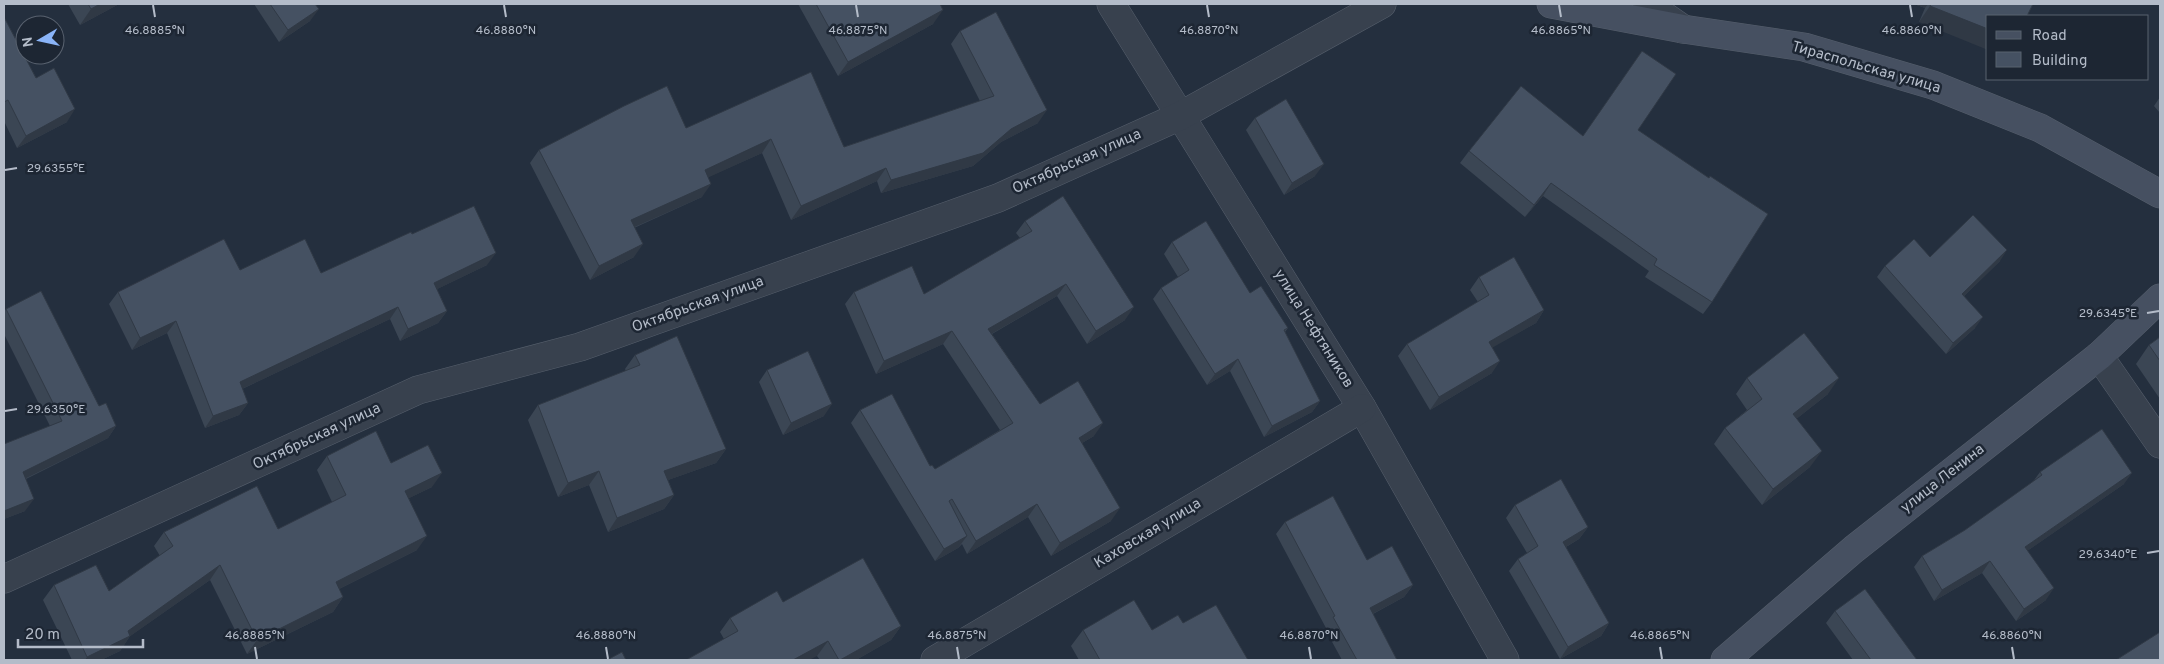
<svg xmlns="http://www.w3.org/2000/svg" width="2164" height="664" viewBox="0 0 2164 664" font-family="Overpass,sans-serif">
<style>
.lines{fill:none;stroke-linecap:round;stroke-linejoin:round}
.street-casing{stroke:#565f6c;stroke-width:29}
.secondary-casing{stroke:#565f6c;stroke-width:29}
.street{stroke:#38414e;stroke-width:28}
.secondary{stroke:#465061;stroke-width:28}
.wall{fill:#3b4654}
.shaded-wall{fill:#303945}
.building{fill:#455162;stroke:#303945}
.ticks{fill:none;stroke:#b4bcc9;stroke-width:2}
.labels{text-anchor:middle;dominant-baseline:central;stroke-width:5;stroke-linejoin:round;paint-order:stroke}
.street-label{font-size:15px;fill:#b4bcc9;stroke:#1d2633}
.ticks-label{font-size:12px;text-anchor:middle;fill:#b4bcc9;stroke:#1d2633;stroke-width:5;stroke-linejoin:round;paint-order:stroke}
</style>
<rect width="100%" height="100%" fill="#242f3e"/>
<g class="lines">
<g class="street-casing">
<g id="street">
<path d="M1111,4L1362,408L1505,660"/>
<path d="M1647,4L1683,29"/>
<path d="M2099,356L2160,444"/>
<path d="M4,579L418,390L580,347L998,198L1180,116L1382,4"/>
<path d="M935,660L1362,408"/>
</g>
</g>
<g class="secondary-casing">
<g id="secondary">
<path d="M1551,4L1683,29L1804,47L1933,85L2040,128L2160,194"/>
<path d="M1725,660L1854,549L2099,356L2160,298"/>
</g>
</g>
<use href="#street" class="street"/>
<use href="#secondary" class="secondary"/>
</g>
<g class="wall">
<path d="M68,4H119L80,25Z"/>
<path d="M254,4H315L310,21L279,42Z"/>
<path d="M798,4H940L933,24L838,76Z"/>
<path d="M1914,4H2033L1919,22L1925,8Z"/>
<path d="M4,17L36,78L67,122L17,148L4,121Z"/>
<path d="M960,31L1038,123L1001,142L973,166L881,193L877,181L791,220L762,153L708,177L702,197L634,228V257L590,280L530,163L539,150L686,128L844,147L980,101L951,44Z"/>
<path d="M2160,97V113L2154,106Z"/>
<path d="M1255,118L1315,176L1284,195L1246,130Z"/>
<path d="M1638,130L1712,302L1703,314L1645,277L1649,271L1543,196L1525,217L1460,163L1469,151Z"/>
<path d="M1025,221L1125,320L1087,344L1057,296L992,334L1040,404L1094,436L1082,443L1111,521L1051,556L1028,517L967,554L962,544L958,548L935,561L851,423L860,410L935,469L1000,430L943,344L876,374L845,304L854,292L924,294L1020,238L1016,233Z"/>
<path d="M412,234L487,265L437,289L447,311L438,323L400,341L390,319L242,389L248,403L239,415L205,428L167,333L132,350L109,304L118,292L240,270L321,273Z"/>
<path d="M1172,242L1250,293L1288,328L1285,332L1320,401L1312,412L1264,437L1230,371L1207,385L1153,299L1161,288L1178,277L1164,254Z"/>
<path d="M1930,257L2000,261L1964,296L1975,328L1946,354L1877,277L1885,266Z"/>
<path d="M1479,277L1544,310L1536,323L1492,347V373L1430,410L1398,356L1407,344L1478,302L1470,290Z"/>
<path d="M6,309L99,406L116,426L108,438L26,479L25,511L4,519V444L50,426L4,334V312Z"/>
<path d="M2160,337V399L2136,364L2149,345Z"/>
<path d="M635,355L726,449L716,463L668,480L674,495L664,509L608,532L589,485L558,497L528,420L538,405L626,371L625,369Z"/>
<path d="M767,370L824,416L783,435L759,382Z"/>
<path d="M1747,378L1828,394L1796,419L1810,467L1762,505L1714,444L1725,428L1747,410L1736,394Z"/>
<path d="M327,456L391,463L432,487L409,498L417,550L339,589L343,597L333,612L247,654L210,580L130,636L120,651L101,660H72L43,600L54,585L109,591L160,556L154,546L164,532L278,529L332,502L317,470Z"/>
<path d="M2040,472L2124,484L2027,551L2046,600L2016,621L1982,573L1934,601L1914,567L1922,556L1965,530L2032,483Z"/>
<path d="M1515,505L1588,527L1579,539L1566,547L1609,623L1601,636L1560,659L1509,571L1518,559L1527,553L1506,518Z"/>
<path d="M1285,522L1367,560L1413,585L1404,597L1373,614L1397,660H1342L1325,629L1326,628L1276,534Z"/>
<path d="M783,602L901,626L891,640L856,660H820L817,656L724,639L720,632L730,618Z"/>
<path d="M1835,611L1917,660H1853L1826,623Z"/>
<path d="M1183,623L1248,660H1079L1071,646L1083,630H1152Z"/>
</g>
<g class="shaded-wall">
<path d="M100,4H119L80,25L91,9Z"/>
<path d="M1914,4H1928L1925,8Z"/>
<path d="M1930,6L1988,29V50L1919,22Z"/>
<path d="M319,9L310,21L279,42L288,30Z"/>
<path d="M943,10L933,24L838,76L848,62Z"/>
<path d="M75,109L67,122L17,148L26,136Z"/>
<path d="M1047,110L1038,123L1001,142L973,166L881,193L891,180Z"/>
<path d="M771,139L762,153L696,183L705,170Z"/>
<path d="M1324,164L1315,176L1284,195L1292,183Z"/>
<path d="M886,168L877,181L791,220L801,206Z"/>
<path d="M1551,183L1543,196L1525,217L1534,205Z"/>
<path d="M711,184L702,197L621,233L631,220Z"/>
<path d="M643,244L634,257L590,280L599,266Z"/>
<path d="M2007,250L2000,261L1955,305L1962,294Z"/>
<path d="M496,253L487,265L425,295L434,283Z"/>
<path d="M1066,284L1057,296L979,341L988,329Z"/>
<path d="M398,307L390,319L231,394L240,382Z"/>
<path d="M1134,307L1125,320L1087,344L1096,331Z"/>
<path d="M1544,310L1536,323L1481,354L1489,342Z"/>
<path d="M447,311L438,323L400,341L408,329Z"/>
<path d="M1983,317L1975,328L1946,354L1953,343Z"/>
<path d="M176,321L167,333L132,350L140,338Z"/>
<path d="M952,331L943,344L876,374L884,361Z"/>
<path d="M1238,359L1230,371L1207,385L1215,374Z"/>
<path d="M1500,361L1492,373L1430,410L1439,397Z"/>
<path d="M1839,378L1828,394L1781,431L1793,414Z"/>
<path d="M1320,401L1312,412L1264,437L1272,426Z"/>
<path d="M248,403L239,415L205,428L213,416Z"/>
<path d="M832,404L824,416L783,435L791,423Z"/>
<path d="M1103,423L1094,436L1070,450L1079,438Z"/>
<path d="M116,426L108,438L14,484L23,472Z"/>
<path d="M726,449L716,463L654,485L664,471Z"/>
<path d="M1822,451L1810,467L1762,505L1773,489Z"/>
<path d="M599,471L589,485L558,497L568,483Z"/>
<path d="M442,473L432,487L395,505L405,491Z"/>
<path d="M2132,473L2124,484L2017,558L2025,547Z"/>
<path d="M674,495L664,509L608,532L617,518Z"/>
<path d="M34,499L25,511L4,519V511Z"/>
<path d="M1037,504L1028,517L967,554L976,541Z"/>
<path d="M1120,508L1111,521L1051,556L1060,543Z"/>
<path d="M1588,527L1579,539L1554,554L1563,542Z"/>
<path d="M427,536L417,550L325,596L336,582Z"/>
<path d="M967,536L958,548L935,561L944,549Z"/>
<path d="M1990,561L1982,573L1934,601L1942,590Z"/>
<path d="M220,565L210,580L129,637L130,636L120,651L101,660H85L87,657L128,631Z"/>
<path d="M1413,585L1404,597L1361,620L1370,608Z"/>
<path d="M2054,588L2046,600L2016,621L2024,609Z"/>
<path d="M343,597L333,612L247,654L257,640Z"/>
<path d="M1609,623L1601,636L1560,659L1568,647Z"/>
<path d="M901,626L891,640L856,660H840Z"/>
<path d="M828,641L817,656L809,660H793Z"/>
</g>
<g class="building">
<path d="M88,4H100L91,9Z"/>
<path d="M270,4H315L319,9L288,30Z"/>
<path d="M816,4H940L943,10L848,62Z"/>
<path d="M1931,4H2033L2027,16H1988V29L1930,6Z"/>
<path d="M996,12L1047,110L1011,129L983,153L891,180L886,168L801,206L771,139L705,170L711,184L631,220L643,244L599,266L539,150L624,106L667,86L686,128L811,72L844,147L994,96L960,31Z"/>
<path d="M4,17L36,78L54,68L75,109L26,136L8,100L4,102Z"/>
<path d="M1642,51L1676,74L1638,130L1709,178L1710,176L1768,214L1712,302L1654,265L1657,259L1551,183L1534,205L1469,151L1521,86L1583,136Z"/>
<path d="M1286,99L1324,164L1292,183L1255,118Z"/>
<path d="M1063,196L1134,307L1096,331L1066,284L988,329L1040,404L1078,381L1103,423L1079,438L1120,508L1060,543L1037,504L976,541L952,499L949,501L967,536L944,549L860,410L892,394L930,466L932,465L935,469L1013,423L952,331L884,361L854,292L912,266L924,294L1032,231L1025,221Z"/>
<path d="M474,206L496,253L434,283L447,311L408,329L398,307L240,382L248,403L213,416L176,321L140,338L118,292L224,239L240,270L305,239L321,273L411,232L412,234Z"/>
<path d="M1973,215L2007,250L1962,294L1983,317L1953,343L1885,266L1914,239L1930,257Z"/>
<path d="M1206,221L1250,293L1261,286L1288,328L1284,330L1320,401L1272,426L1238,359L1215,374L1161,288L1189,270L1172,242Z"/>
<path d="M1514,257L1544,310L1489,342L1500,361L1439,397L1407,344L1489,295L1479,277Z"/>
<path d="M41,291L99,406L106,403L116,426L23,472L34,499L4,511V444L62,421L6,309Z"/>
<path d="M1804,333L1839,378L1793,414L1822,451L1773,489L1725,428L1762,399L1747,378Z"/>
<path d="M677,336L726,449L664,471L674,495L617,518L599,471L568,483L538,405L640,365L635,355Z"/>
<path d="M2160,337V361L2149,345Z"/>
<path d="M808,351L832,404L791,423L767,370Z"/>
<path d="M2102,429L2132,473L2025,547L2054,588L2024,609L1990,561L1942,590L1922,556L1965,530L2042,475L2040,472Z"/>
<path d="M376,431L391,463L428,445L442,473L405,491L427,536L336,582L343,597L257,640L220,565L128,631L130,636L87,657L54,585L96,565L109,591L173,546L164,532L257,486L278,529L346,495L327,456Z"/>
<path d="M1561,479L1588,527L1563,542L1609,623L1568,647L1518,559L1538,546L1515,505Z"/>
<path d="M1333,496L1367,560L1392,546L1413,585L1370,608L1397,660H1357L1333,617L1335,616L1285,522Z"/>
<path d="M863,558L901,626L840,660H839L828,641L793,660H686L738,631L730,618L777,591L783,602Z"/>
<path d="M1865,589L1917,660H1871L1835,611Z"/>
<path d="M1134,600L1152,630L1178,615L1183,623L1216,605L1248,660H1100L1083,630Z"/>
<path d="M2160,632V660H2116Z"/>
<path d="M622,652L626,660H607Z"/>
</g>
<path class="ticks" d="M153,5L155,17M504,5L506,17M856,5L858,17M1207,5L1209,17M1559,5L1561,17M1910,5L1912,17M5,170L17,168M2147,313L2159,311M5,411L17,409M2147,553L2159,551M255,647L257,659M606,647L608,659M957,647L959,659M1309,647L1311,659M1660,647L1662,659M2012,647L2014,659"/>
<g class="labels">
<g class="street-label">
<text transform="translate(1866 68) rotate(16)">Тираспольская улица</text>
<text transform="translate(1077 162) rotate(-24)">Октябрьская улица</text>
<text transform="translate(698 305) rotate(-20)">Октябрьская улица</text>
<text transform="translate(1313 329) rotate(58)">улица Нефтяников</text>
<text transform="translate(317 437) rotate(-25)">Октябрьская улица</text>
<text transform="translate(1943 479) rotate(-38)">улица Ленина</text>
<text transform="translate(1148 534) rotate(-31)">Каховская улица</text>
</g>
</g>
<g class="ticks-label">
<text x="506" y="34">46.8880°N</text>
<text x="1209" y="34">46.8870°N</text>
<text x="1912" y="34">46.8860°N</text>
<text x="155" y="34">46.8885°N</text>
<text x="858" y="34">46.8875°N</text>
<text x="1561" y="34">46.8865°N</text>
<text x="56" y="172">29.6355°E</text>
<text x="2108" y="317">29.6345°E</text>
<text x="56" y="413">29.6350°E</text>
<text x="2108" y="558">29.6340°E</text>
<text x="255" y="639">46.8885°N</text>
<text x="606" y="639">46.8880°N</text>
<text x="957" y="639">46.8875°N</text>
<text x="1309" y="639">46.8870°N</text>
<text x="1660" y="639">46.8865°N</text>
<text x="2012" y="639">46.8860°N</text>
</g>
<rect width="2164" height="664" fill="none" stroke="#b4bcc9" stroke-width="10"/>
<rect x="1986" y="15" width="162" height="65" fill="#1d2633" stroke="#59626f"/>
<rect x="1996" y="31" width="25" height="8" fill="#465061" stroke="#59626f"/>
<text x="2032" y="40" font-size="15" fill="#b4bcc9">Road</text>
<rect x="1996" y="52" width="25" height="15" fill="#455162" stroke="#59626f"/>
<text x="2032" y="65" font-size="15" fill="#b4bcc9">Building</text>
<g transform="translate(40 40) rotate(261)"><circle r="24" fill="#1d2633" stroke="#59626f"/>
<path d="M0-4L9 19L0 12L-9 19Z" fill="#8ab4f8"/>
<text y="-8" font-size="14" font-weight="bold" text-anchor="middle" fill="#b4bcc9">N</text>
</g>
<path d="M18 639v8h125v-8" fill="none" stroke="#b4bcc9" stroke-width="2.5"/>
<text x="25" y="639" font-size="15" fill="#b4bcc9" stroke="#1d2633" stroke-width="4" paint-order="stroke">20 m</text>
</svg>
